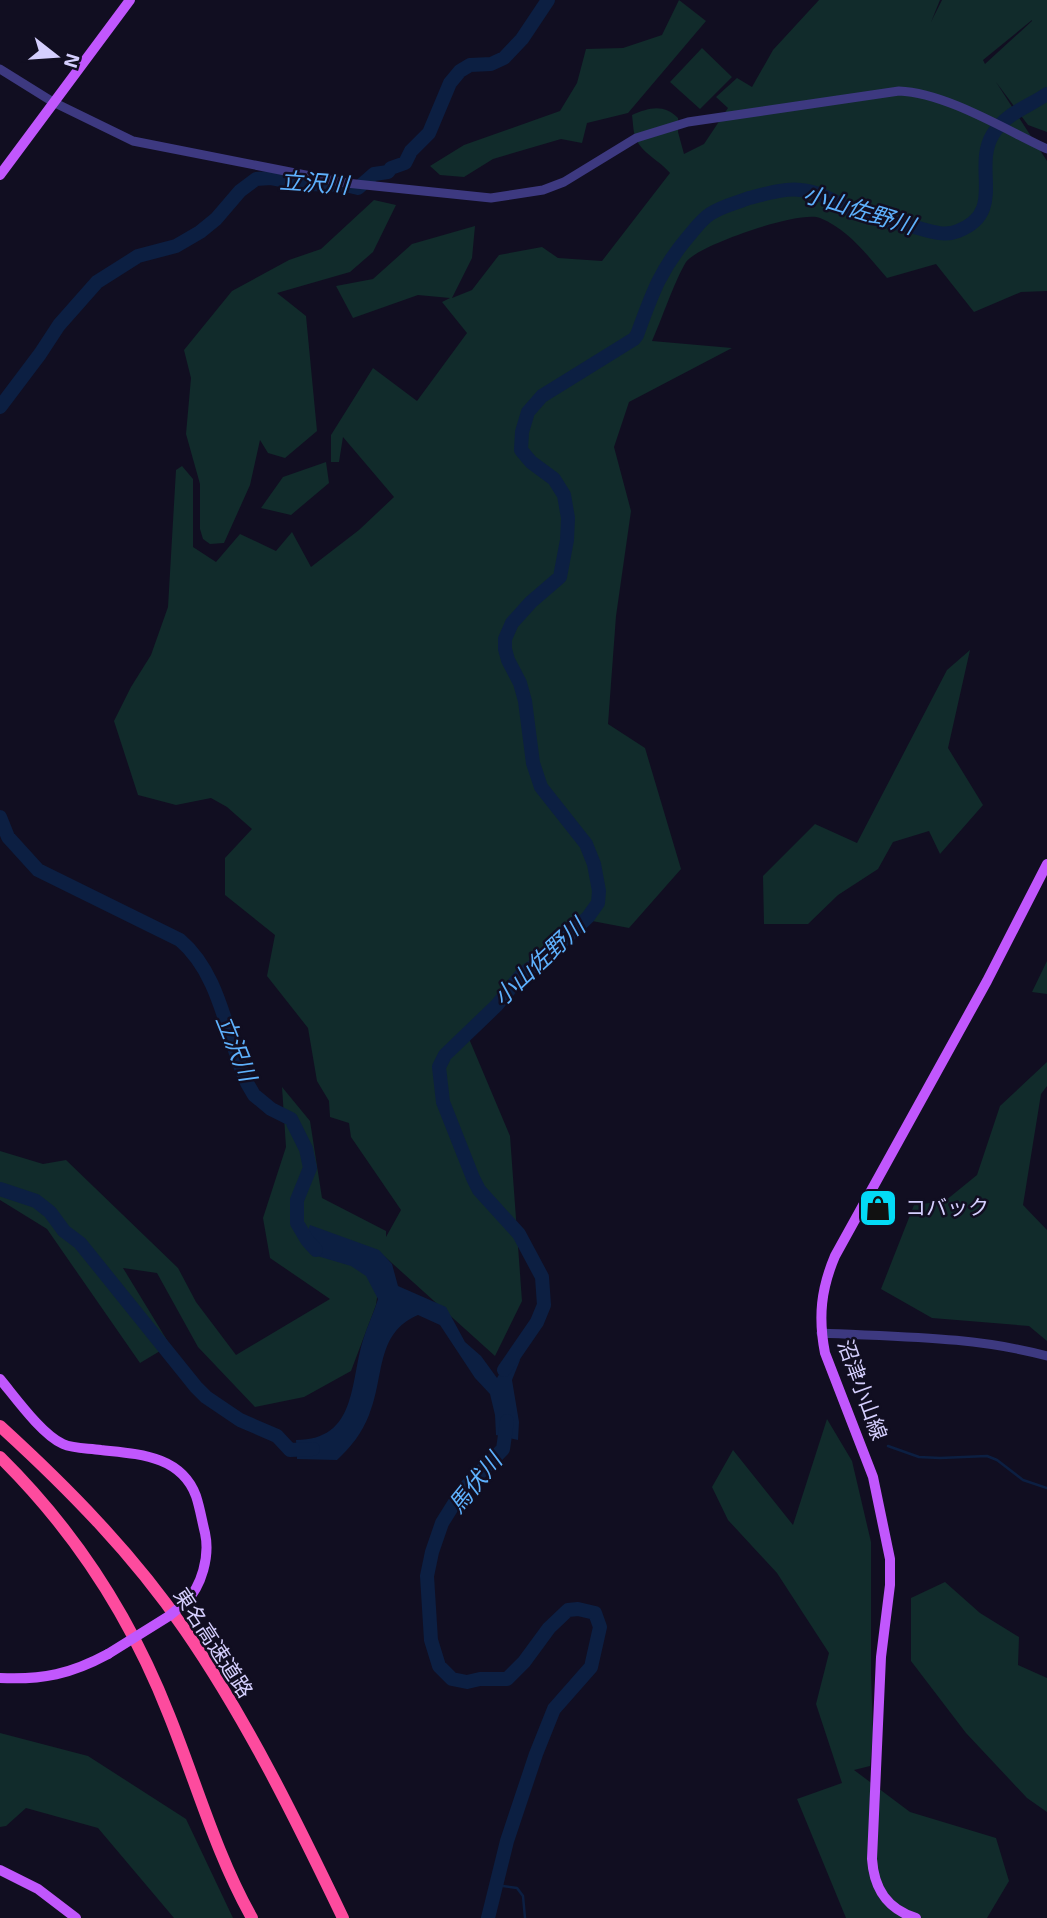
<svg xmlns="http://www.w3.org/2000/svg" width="1047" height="1918" viewBox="0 0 1047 1918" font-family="'Exo 2','Noto Sans JP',sans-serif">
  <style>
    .green { fill: #112b2b; fill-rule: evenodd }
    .water { fill: #0c1f42 }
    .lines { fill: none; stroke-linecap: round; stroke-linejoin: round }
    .stream { stroke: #0c1f42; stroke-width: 2.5 }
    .river { stroke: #0c1f42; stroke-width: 14 }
    .minor { stroke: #3d3980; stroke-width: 9 }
    .major { stroke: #c157fd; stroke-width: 10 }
    .highway { stroke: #fd4b9e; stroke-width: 12 }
    .major-bridge { stroke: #c157fd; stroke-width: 10 }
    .labels { text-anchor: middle; stroke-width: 5; stroke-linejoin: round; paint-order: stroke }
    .poi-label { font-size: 21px; fill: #d5cffe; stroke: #110e21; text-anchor: start }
    .street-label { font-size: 21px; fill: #d5cffe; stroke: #110e21 }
    .water-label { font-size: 23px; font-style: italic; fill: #5eb1fd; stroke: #110e21 }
  </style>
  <rect width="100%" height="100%" fill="#110e21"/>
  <path class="green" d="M679 0 706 21 628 113 587 123 582 143 561 139 493 159 464 177 440 175 430 166 464 145 560 111 577 83 586 49 623 48 662 35Z
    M819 0H940L931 22 942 0H1047V132L1028 125 996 82 1047 161V291L1021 292 974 312 936 264 887 278C867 255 849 230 820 218 800 210 698 245 686 262 674 282 662 319 652 341L732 348 629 402 614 447 631 511 616 616 608 724 645 748 681 869 629 928 571 917 530 969 467 1034 510 1136 522 1301 495 1356 383 1255 376 1305 351 1371 304 1397 255 1407 198 1347 157 1273 123 1268 170 1345 140 1363 47 1229 0 1200V1151L43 1164 66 1160 178 1268 196 1302 236 1355 330 1299 270 1258 263 1218 286 1147 282 1087 310 1121 322 1198 386 1231V1237L401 1210 351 1137 349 1123 330 1117 329 1101 317 1081 308 1028 267 976 275 935 225 895V858L252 829 227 807 211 798 176 805 138 795 114 721 131 687 151 655 168 607 176 470 182 466 193 479V547L216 562 240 534 276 551 292 532 311 567 359 530 394 497 343 437 339 462H331V435L373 368 417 401 467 333 442 302 450 298 418 295 353 318 336 286 373 279 412 244 475 226 472 258 452 298 472 290 499 255 542 247 558 258 602 261 670 173C660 161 642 153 636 139 633 132 633 122 632 115 650 107 664 104 678 118V132L684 154 704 144 728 108 716 97 737 78 752 87 773 50ZM1032 20V21L985 64 983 60Z
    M702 48 732 77 700 109 670 82Z
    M374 200 396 205 373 252 350 272 277 293 306 316 317 431 285 458 268 453 260 440 250 485 224 543 210 544 203 539 200 529V484L186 434 191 378 184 350 232 291 289 260 321 249Z
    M326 462 329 483 291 515 261 508 283 477Z
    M970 650 948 748 983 805 940 854 929 831 893 842 878 869 838 895 808 924H764L763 876 815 824 857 843 947 670Z
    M1047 961V994L1032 992Z
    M1047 1062V1086L1041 1094 1023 1205 1047 1230V1341L1029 1326 932 1318 881 1289 914 1205 945 1201 977 1175 1000 1106Z
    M827 1419 852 1461 871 1542V1673L873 1734 870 1766 854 1770 910 1812 996 1838 1009 1881 987 1918H846L797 1799 842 1783 816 1704 829 1653 777 1573 728 1520 712 1487 733 1450 793 1525Z
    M945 1582 980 1613 1019 1637 1018 1665 1047 1678V1812L1027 1798 966 1733 911 1661V1598Z
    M0 1733 88 1756 186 1819 233 1918H174L98 1828 26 1808 6 1826 0 1827Z"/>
  <path class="water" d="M310 1225 379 1250 392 1264 398 1286 446 1307 465 1342 481 1356 497 1378 512 1352 520 1360 512 1380 519 1422 518 1440 496 1435 495 1415 490 1394 475 1378 440 1325 418 1315C375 1333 385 1377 369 1415 362 1433 351 1447 337 1460L297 1459 296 1440C357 1440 350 1382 363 1340 367 1326 374 1313 378 1299L366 1276 351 1266 314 1255 303 1244Z"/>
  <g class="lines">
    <path class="stream" d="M888 1446 919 1457 940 1458 987 1456 997 1460 1023 1480 1047 1488
      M496 1885 517 1888 523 1896 525 1918"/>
    <path class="river" d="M0 407 40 354 59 325 97 282 138 256 176 246 200 232 216 219 240 191 256 179 271 178 303 184 345 185 358 188 374 174 388 172 391 168 405 163 411 151 429 133 450 83 460 71 470 65 491 64 504 58 522 39 548 0
      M0 817 8 837 38 870 180 940C221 975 226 1036 247 1083L254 1095 271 1109 291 1119 306 1149 310 1168 297 1200V1223L307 1240 316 1250
      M0 1189 36 1201 50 1212 64 1231 80 1243 196 1387 206 1397 240 1420 277 1436 290 1450 313 1449
      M504 1370 537 1322 544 1305 542 1277 519 1234 479 1190 473 1178 443 1102 439 1067 445 1055 497 1005 521 975 547 956 588 917 598 903 599 891 594 864 586 844 541 787 533 763 525 701 520 683 508 660 505 649V639L512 623 531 602 560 577 567 540 568 518 564 495 554 479 531 462 521 450 522 432 528 412 542 396 634 339 637 335C652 294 660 270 688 237 695 229 701 220 710 214 722 206 736 203 749 198 765 194 785 188 801 190 823 192 841 206 860 214 875 220 891 222 906 225 923 228 941 238 958 231 1007 212 972 168 993 134 1006 113 1028 107 1047 94
      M488 1918 507 1841 536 1754 554 1709 591 1667 600 1627 595 1613 578 1609 568 1610 549 1628 524 1662 507 1679H480L467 1682 452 1679 439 1666 431 1640 427 1576 432 1552 442 1523 462 1491 503 1449 507 1421"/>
    <path class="minor" d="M0 69 53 102 133 141 346 183 491 198 543 190 564 182 636 138 688 122 899 91C946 93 1004 129 1047 149
      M821 1333C897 1337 973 1336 1047 1356"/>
    <path class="major" d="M0 175 130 0
      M0 1379C15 1397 42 1435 63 1444 74 1449 89 1448 101 1450 137 1454 181 1455 196 1496 200 1508 202 1521 205 1533 210 1556 202 1586 185 1603
      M0 1678C43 1680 71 1674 108 1654
      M0 1870 38 1889 76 1918
      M916 1918C887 1909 874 1889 872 1859L881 1657 890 1585V1559L873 1477 825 1353C818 1317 821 1289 835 1256L987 981 1047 864"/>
    <path class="highway" d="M0 1426C68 1488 133 1554 185 1630 247 1720 296 1820 343 1918
      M0 1457C74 1530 131 1618 169 1715 196 1782 216 1854 252 1918"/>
    <path class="major-bridge" d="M108 1654 169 1616 185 1603"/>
  </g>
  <defs>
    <symbol id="shop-square" viewBox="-11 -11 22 22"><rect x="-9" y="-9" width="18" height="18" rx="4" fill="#03daf6" stroke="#110e21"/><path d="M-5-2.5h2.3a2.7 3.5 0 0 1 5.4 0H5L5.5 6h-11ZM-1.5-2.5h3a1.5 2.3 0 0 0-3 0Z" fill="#111"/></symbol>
  </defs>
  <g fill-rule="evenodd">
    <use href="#shop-square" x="856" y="1186" width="44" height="44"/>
  </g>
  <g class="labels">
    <g class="poi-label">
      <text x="905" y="1215">コバック</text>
    </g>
    <g class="street-label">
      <text transform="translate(862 1390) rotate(70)" y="7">沼津小山線</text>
      <text transform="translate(213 1643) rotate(57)" y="7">東名高速道路</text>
    </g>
    <g class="water-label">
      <text transform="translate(314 183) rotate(4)" y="8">立沢川</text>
      <text transform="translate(859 210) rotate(17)" y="8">小山佐野川</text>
      <text transform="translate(539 962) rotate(-43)" y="8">小山佐野川</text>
      <text transform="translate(236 1048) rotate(68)" y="8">立沢川</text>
      <text transform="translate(475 1483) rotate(-51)" y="8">馬伏川</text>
    </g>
  </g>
  <g transform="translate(56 56) rotate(107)" stroke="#110e21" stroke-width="5" paint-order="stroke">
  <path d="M0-5L12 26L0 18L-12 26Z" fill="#d5cffe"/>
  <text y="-10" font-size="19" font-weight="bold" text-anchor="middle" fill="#d5cffe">N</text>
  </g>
</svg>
